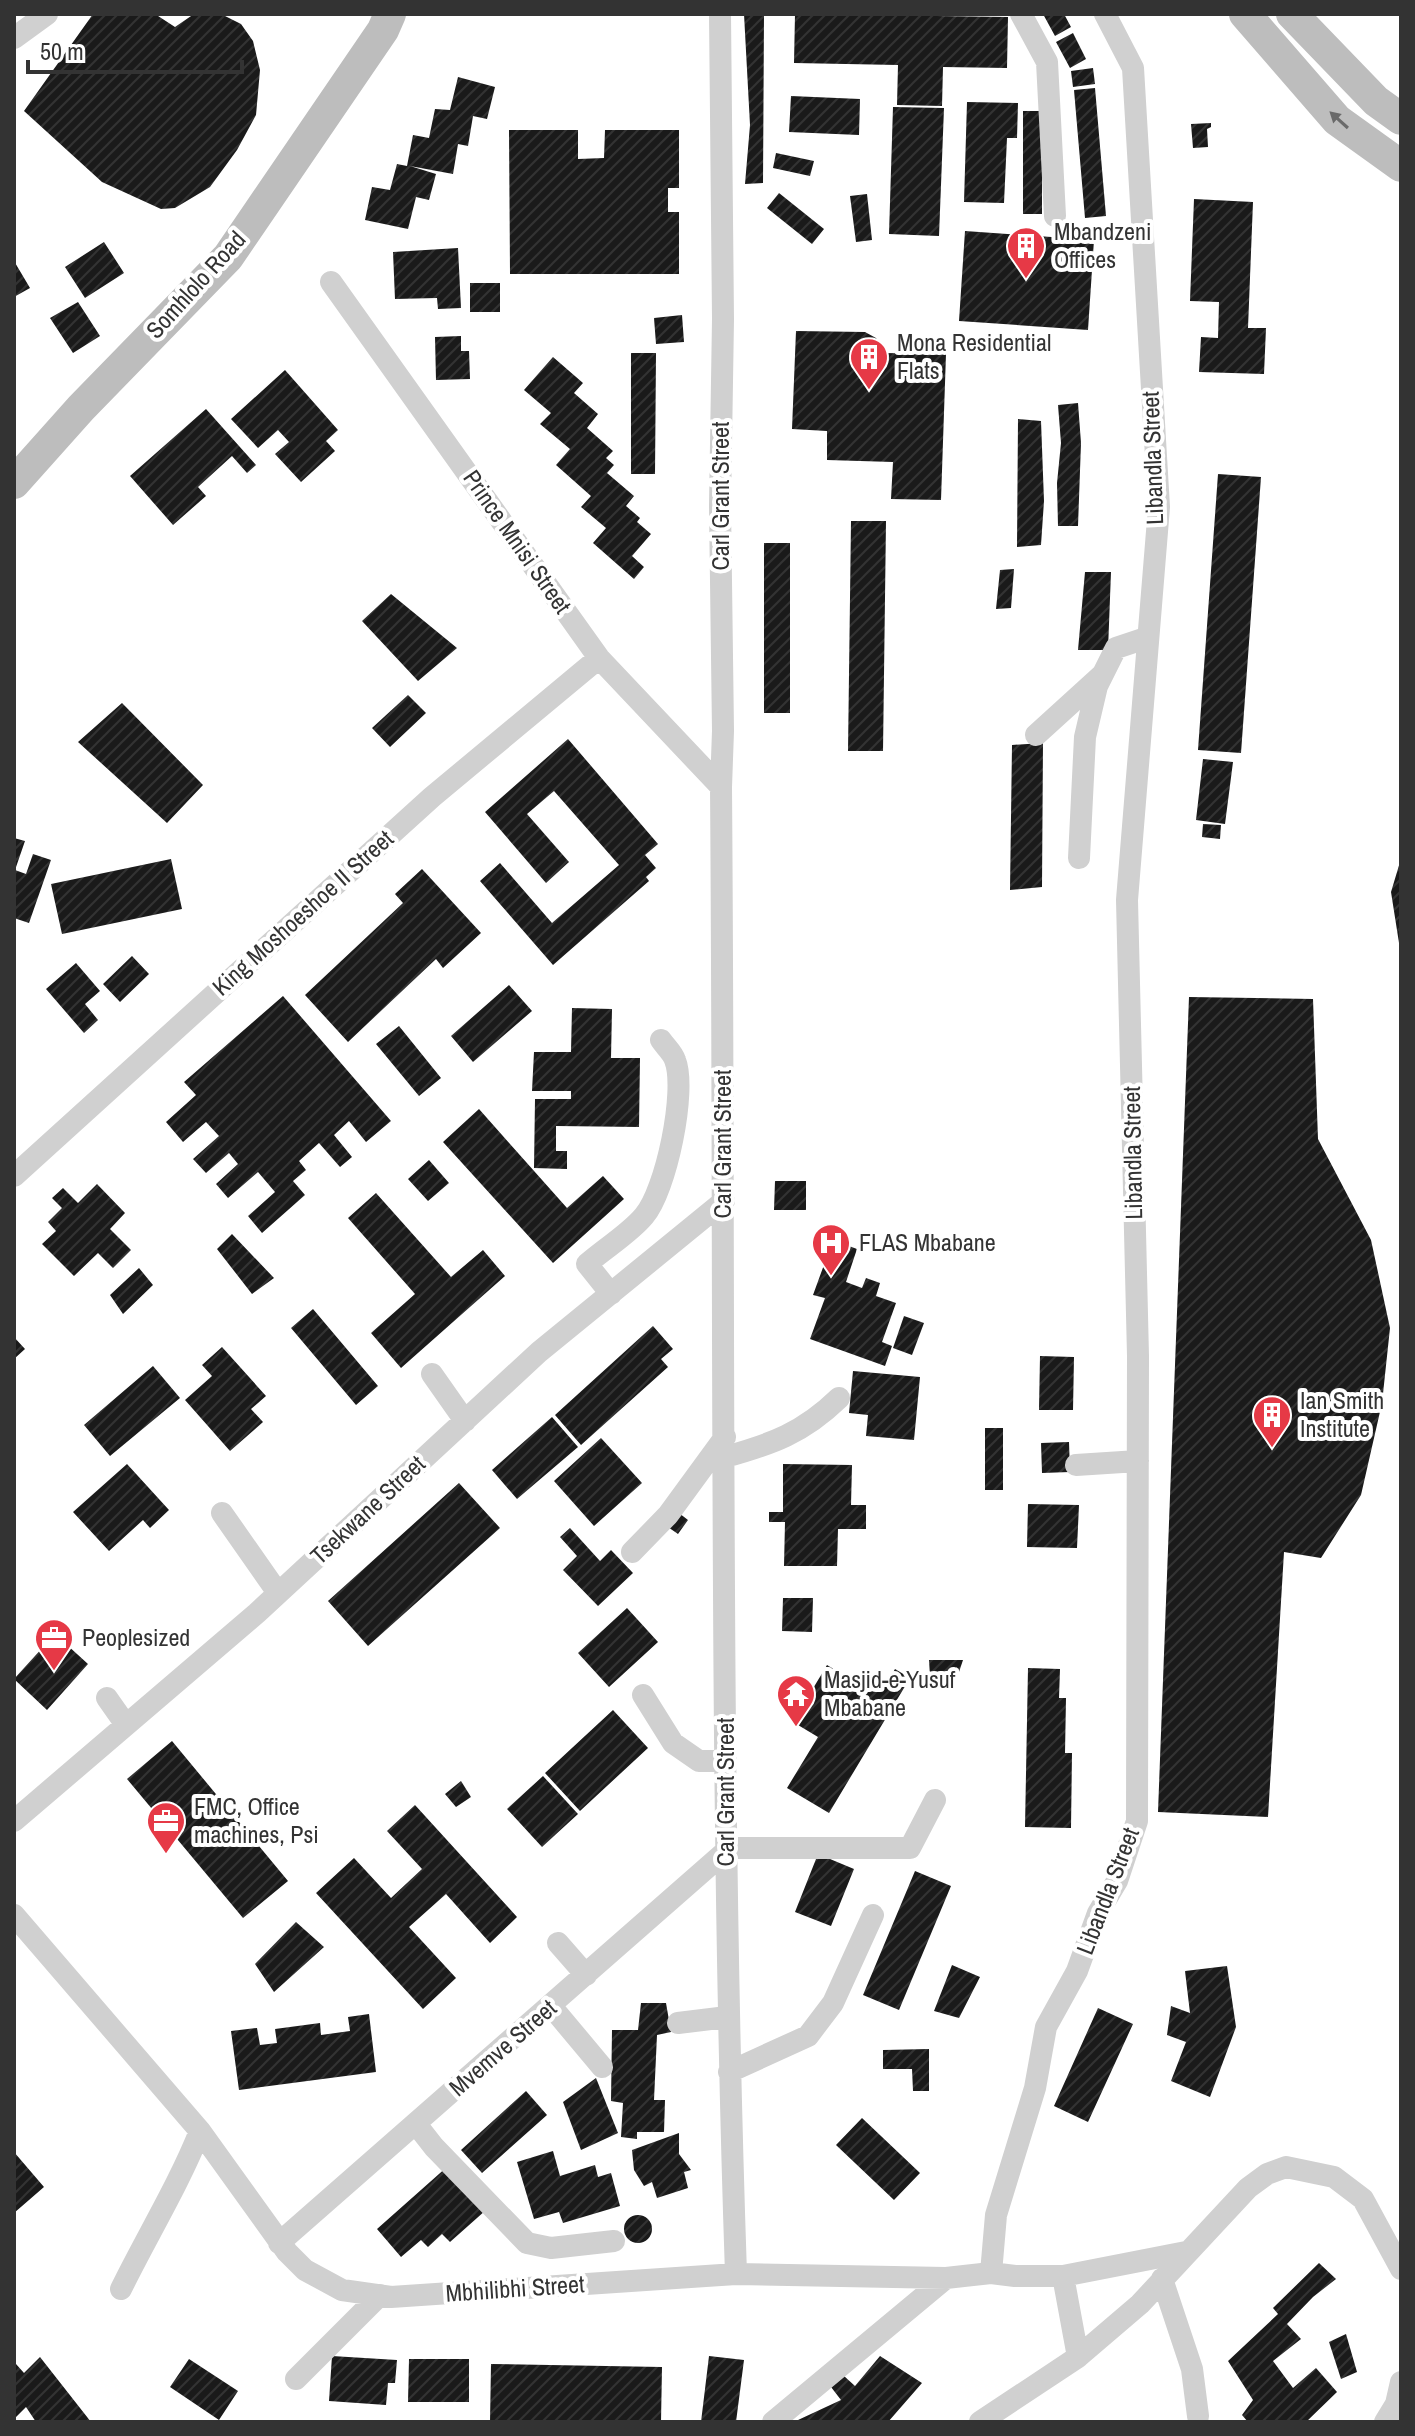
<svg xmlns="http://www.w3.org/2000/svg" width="1415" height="2436" viewBox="0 0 1415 2436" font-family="'Archivo Narrow',sans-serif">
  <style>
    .building { fill: url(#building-hatch) }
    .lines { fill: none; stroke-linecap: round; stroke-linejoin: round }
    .minor { stroke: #d0d0d0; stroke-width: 22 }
    .secondary { stroke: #bdbdbd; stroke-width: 32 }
    .oneway { fill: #6a6a6a }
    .labels { text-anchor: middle; stroke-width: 8; stroke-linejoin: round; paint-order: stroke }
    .poi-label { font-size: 24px; fill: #333; stroke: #fff; text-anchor: start }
    .street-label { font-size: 24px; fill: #333; stroke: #fff }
  </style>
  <defs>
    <pattern id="building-hatch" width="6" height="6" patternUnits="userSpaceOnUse" patternTransform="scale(2)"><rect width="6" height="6" fill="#1a1a1a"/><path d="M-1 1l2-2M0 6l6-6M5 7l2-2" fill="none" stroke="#333"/></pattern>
  </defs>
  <rect width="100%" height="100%" fill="#fff"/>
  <path class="building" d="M93 14H155L175 27 194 14H221L241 24 253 41 260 70 256 115 237 150 210 187 175 208 161 209 102 182 24 111Z
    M744 14H764L763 183 745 184 750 125Z
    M795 14 1008 17 1007 68 943 67 942 106 897 105 898 65 794 63Z
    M1043 14H1064L1071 27 1055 36Z
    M1073 33 1086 59 1070 68 1056 42Z
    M1093 68 1095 84 1073 87 1071 71Z
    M458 77 495 87 487 119 473 116 468 146 458 144 453 174 410 166 436 174 429 200 416 197 408 229 365 220 372 187 390 190 397 164 407 166 413 135 429 138 435 109 450 110Z
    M1095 88 1106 216 1085 218 1074 90Z
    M791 96 860 99 859 135 789 132Z
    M967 102 1018 103 1017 138H1007L1004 203 964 202Z
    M893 107 944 108 939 236 889 234Z
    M1023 111H1042V214H1023Z
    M1211 123V127L1207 129 1208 147 1193 148 1191 124Z
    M509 130H578V159L604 158 605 130H679V188H668V212H679V274H510Z
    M776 153 814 161 810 176 773 168Z
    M779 193 824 229 812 244 767 208Z
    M867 194 872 240 856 242 850 196Z
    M1194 199 1253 202 1248 328H1266L1264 374 1199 372 1201 337 1218 338 1219 302 1190 301Z
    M965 231 1094 240 1088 330 959 321Z
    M104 242 124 273 85 298 65 267Z
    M458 248 461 308 438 309 437 298 395 299 393 252Z
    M14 261 30 288 14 297Z
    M470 283H500V312H470Z
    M78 302 100 336 73 353 50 318Z
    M682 315 684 342 656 344 654 318Z
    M796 331 865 332 876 338 884 353 946 354 941 500 891 499 893 462 827 460V431L792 429Z
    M461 336V351H469L470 379 436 380 435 337Z
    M631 353H656L655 474H631Z
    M553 357 583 383 574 393 598 414 587 428 613 451 606 458 614 465 607 473 634 496 626 506 640 518 637 522 651 534 632 556 644 567 634 579 593 543 606 528 581 507 591 496 556 465 570 449 540 424 551 413 524 390Z
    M285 370 338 430 326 441 335 451 301 482 275 454 289 442 278 430 258 448 231 419Z
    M1078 403 1081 443 1078 526H1058L1057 483 1061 443 1058 405Z
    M206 409 256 465 247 473 232 456 198 487 206 496 173 525 130 476Z
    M1018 419 1041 421 1044 501 1041 545 1017 547Z
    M1218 474 1261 477 1241 753 1198 750Z
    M851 521H886L883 751H848Z
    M764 543H790V713H764Z
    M1014 569 1011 608 996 609 1000 570Z
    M1085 572H1111L1108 650H1078Z
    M391 594 457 648 418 681 362 621Z
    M408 695 426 713 390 747 372 728Z
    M122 703 203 785 167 823 78 742Z
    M568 739 658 844 645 855 656 868 646 877 649 881 553 965 480 881 500 863 552 923 619 865 554 791 527 814 569 862 546 883 485 812Z
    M1043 743 1042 887 1010 890 1012 745Z
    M1203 759 1233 762 1225 824 1196 820Z
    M1203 824 1221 825 1220 839 1202 837Z
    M14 838 25 841 15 870 26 874 33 854 51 860 29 923 14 918Z
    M171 859 182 909 62 934 51 884Z
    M1400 862 1401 943H1399L1391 892Z
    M422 869 481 933 443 968 436 959 348 1042 305 995 403 903 395 894Z
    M132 956 149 974 120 1002 103 984Z
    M76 963 100 991 85 1004 98 1020 84 1033 46 989Z
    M509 985 532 1011 473 1062 451 1036Z
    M283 996 391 1121 366 1142 349 1121 334 1135 352 1157 340 1167 319 1143 299 1161 306 1170 293 1181 305 1195 262 1233 248 1216 275 1192 258 1172 228 1198 216 1184 238 1164 229 1153 206 1173 193 1159 219 1136 206 1122 183 1142 166 1122 196 1095 184 1082Z
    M1189 997 1313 999 1318 1139 1371 1240 1390 1328 1382 1403 1361 1495 1321 1558 1284 1552 1268 1817 1158 1812Z
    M572 1008 612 1009 611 1058H640L639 1127 556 1126V1151H567V1169L534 1168 535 1099H571V1091H532L534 1052H571Z
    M399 1026 441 1078 419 1096 376 1044Z
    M479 1109 567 1208 603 1176 624 1199 553 1263 443 1142Z
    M429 1160 449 1183 428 1201 408 1179Z
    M775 1181H806V1210H774Z
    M97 1184 125 1213 110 1229 131 1250 113 1268 98 1253 74 1276 42 1244 56 1231 48 1222 62 1208 52 1198 63 1188 78 1203Z
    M376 1193 451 1277 483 1250 505 1276 401 1368 371 1333 415 1294 348 1218Z
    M232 1234 274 1278 252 1294 217 1249Z
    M833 1240 857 1249 846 1282 862 1288 866 1278 880 1283 876 1296 896 1303 882 1342 892 1346 885 1366 810 1339 825 1298 813 1295Z
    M139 1268 153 1285 123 1314 110 1295Z
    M313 1309 378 1386 356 1405 291 1328Z
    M904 1316 924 1323 912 1355 893 1348Z
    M653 1326 673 1349 661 1359 668 1367 581 1445 555 1415Z
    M14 1337 25 1349 14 1359Z
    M222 1347 266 1396 251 1409 263 1422 230 1451 185 1400 212 1376 202 1365Z
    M1040 1356 1074 1357 1073 1410H1039Z
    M153 1366 180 1398 110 1456 84 1425Z
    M853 1371 920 1377 914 1440 866 1436 868 1415 849 1413Z
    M552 1417 578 1447 517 1499 492 1470Z
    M985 1428H1003V1490H985Z
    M601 1438 642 1483 594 1526 554 1481Z
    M1069 1442 1070 1472 1042 1473 1041 1443Z
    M127 1464 169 1510 150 1528 143 1520 109 1551 73 1512Z
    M783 1464 852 1465 851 1505H866V1529H838L837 1566H784L785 1522H769V1512H783Z
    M459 1483 500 1528 368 1646 328 1601Z
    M1028 1504 1079 1505 1077 1548 1027 1547Z
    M675 1510 688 1520 678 1534 665 1525Z
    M570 1528 600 1561 611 1550 633 1573 598 1606 563 1570 577 1556 560 1537Z
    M783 1598H813L812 1632 782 1631Z
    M627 1608 658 1642 609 1687 578 1653Z
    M55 1634 88 1664 47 1710 14 1679Z
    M929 1660H963L956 1681 930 1676Z
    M827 1665 862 1686 870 1673 887 1683 895 1669 910 1678 829 1813 787 1788 818 1737 793 1722Z
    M1028 1668 1060 1669 1059 1698H1066L1065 1753H1072L1071 1828 1025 1827Z
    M613 1710 648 1748 580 1811 545 1773Z
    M172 1741 288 1881 243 1918 127 1779Z
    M543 1776 578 1814 542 1847 507 1809Z
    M461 1781 471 1797 456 1807 445 1794Z
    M415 1805 517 1917 490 1943 446 1894 409 1927 456 1978 423 2009 316 1893 354 1858 391 1898 422 1869 387 1831Z
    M818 1854 854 1869 831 1926 795 1912Z
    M915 1871 951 1886 899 2010 863 1995Z
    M296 1922 324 1947 274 1992 255 1964Z
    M952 1965 980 1977 959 2018 934 2011Z
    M1227 1966 1236 2027 1210 2097 1171 2081 1186 2042 1167 2035 1171 2006 1190 2013 1185 1971Z
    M641 2003H666L671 2032 657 2035 654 2100H665L664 2132H637V2139L621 2137 623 2103 611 2101 612 2030H638Z
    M1098 2008 1133 2024 1088 2122 1054 2106Z
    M369 2014 376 2072 239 2090 231 2031 257 2028 260 2045 277 2043 275 2029 320 2023 321 2035 350 2031 348 2017Z
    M929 2049V2091H913L912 2069H883V2050Z
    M596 2078 618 2133 581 2150 563 2102Z
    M526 2091 547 2115 482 2173 461 2150Z
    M862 2118 920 2173 894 2200 836 2145Z
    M679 2133V2154L691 2170 684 2172 688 2188 657 2198 652 2182 644 2186 634 2170 632 2150Z
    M553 2151 560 2176 595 2165 598 2177 611 2173 620 2206 563 2223 559 2212 534 2219 517 2162Z
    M14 2152 44 2187 14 2213Z
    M448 2166 486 2210 450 2242 442 2234 428 2247 421 2240 401 2257 377 2229Z
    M624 2229a14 14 0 1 1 28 0a14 14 0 1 1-28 0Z
    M1319 2263 1336 2279 1313 2297 1287 2324 1301 2339 1273 2361 1293 2388 1316 2368 1337 2392 1306 2422H1248L1242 2415 1253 2400 1228 2361 1278 2314 1273 2308Z
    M1346 2334 1357 2372 1341 2379 1329 2342Z
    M332 2356 397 2360 395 2383H388L386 2405 329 2401Z
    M709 2356 744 2360 736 2422H701Z
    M880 2356 922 2383 888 2422H799L798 2420 841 2400 831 2387 844 2376 855 2386Z
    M40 2357 91 2422H36L26 2407 14 2419V2365L16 2364 24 2373Z
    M189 2359 238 2391 219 2420 170 2387Z
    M409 2359H469V2402H408Z
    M491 2364 662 2367 661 2422H490Z"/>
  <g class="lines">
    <path class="minor" d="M720 14 723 319 720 506 723 731 721 787C725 1283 719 1779 736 2274
      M1021 14 1047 62 1055 216
      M14 38 47 14
      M331 282 599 658 721 787
      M1036 735 1102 675
      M1079 858 1085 737 1097 686 1116 648 1146 638
      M14 1176 432 797 599 658
      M611 1294 587 1264C605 1248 629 1234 644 1216 666 1191 687 1090 675 1060 673 1053 665 1046 661 1040
      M432 1374 465 1421
      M725 1457C772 1444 803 1433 839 1398
      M1076 1465 1138 1461
      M222 1513 278 1593
      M632 1552 668 1515 725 1437
      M643 1695 673 1743 699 1761H726
      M107 1698 126 1725
      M14 1821 257 1613 539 1352 724 1201
      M726 1848H910L935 1800
      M14 1915 200 2131 287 2252 305 2270 342 2290 391 2297 736 2274 946 2278 991 2273 1015 2276H1063L1186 2252
      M558 1943 586 1975
      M551 2006 602 2067
      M678 2023 727 2017
      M729 2072 808 2036 833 2003 873 1915
      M416 2124 434 2147 527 2243 551 2248 614 2241
      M279 2243 726 1851
      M991 2273 996 2215 1035 2088 1046 2027 1077 1971 1098 1913 1117 1881 1137 1821 1138 1356 1127 900 1159 507 1133 68 1105 14
      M1063 2276 1078 2357
      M1162 2279 1192 2369 1198 2416
      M121 2289C147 2236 178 2186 200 2131
      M296 2379 380 2295
      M773 2422 946 2278
      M980 2422 1078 2357 1140 2304 1248 2188 1267 2174 1286 2167 1334 2177 1363 2199 1401 2269
      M1385 2422 1396 2404 1401 2382"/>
    <path class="secondary" d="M1245 14 1337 120 1401 166
      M1292 14 1376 101 1401 119
      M14 483 81 408 228 257 383 30 390 14"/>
  </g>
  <defs><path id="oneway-solid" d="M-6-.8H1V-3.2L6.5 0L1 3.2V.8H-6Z" transform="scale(2)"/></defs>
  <use class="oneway" href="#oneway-solid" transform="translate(1339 120) rotate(-138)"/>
  <defs>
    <symbol id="building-pin" viewBox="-11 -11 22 30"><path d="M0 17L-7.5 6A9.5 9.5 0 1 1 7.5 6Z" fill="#e63946" stroke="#fff"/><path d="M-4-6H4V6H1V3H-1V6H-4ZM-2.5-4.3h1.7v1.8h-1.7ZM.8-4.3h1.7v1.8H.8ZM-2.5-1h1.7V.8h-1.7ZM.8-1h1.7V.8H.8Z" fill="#fff"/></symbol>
    <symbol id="hospital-pin" viewBox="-11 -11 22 30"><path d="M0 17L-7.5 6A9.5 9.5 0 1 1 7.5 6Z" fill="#e63946" stroke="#fff"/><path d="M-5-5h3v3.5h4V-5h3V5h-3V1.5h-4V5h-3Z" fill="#fff"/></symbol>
    <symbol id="office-pin" viewBox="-11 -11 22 30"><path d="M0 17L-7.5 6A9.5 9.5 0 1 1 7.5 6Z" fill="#e63946" stroke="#fff"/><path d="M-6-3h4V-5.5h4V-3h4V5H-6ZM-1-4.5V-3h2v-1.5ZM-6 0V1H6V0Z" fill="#fff"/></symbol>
    <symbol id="temple-pin" viewBox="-11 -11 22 30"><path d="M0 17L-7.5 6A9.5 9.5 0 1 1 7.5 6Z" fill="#e63946" stroke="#fff"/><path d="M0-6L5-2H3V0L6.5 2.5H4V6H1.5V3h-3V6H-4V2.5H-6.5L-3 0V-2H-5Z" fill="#fff"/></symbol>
  </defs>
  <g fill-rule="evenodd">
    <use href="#building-pin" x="1004" y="224" width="44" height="60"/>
    <use href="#building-pin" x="847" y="335" width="44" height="60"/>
    <use href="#hospital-pin" x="809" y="1221" width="44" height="60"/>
    <use href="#building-pin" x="1250" y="1393" width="44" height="60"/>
    <use href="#office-pin" x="32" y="1616" width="44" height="60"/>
    <use href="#temple-pin" x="774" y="1672" width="44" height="60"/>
    <use href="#office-pin" x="144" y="1799" width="44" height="60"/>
  </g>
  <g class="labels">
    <g class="poi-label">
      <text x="1054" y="240">Mbandzeni<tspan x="1054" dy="28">Offices</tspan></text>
      <text x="897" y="351">Mona Residential<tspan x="897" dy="28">Flats</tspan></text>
      <text x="859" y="1251">FLAS Mbabane</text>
      <text x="1300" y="1409">Ian Smith<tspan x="1300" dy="28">Institute</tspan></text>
      <text x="82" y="1646">Peoplesized</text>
      <text x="824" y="1688">Masjid-e-Yusuf<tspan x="824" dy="28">Mbabane</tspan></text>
      <text x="194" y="1815">FMC, Office<tspan x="194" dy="28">machines, Psi</tspan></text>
    </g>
    <g class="street-label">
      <text transform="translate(196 285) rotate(-48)" y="8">Somhlolo Road</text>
      <text transform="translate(1153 458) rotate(-92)" y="8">Libandla Street</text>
      <text transform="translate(721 496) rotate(-90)" y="8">Carl Grant Street</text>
      <text transform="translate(517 542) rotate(55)" y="8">Prince Mnisi Street</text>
      <text transform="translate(303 913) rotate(-42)" y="8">King Moshoeshoe II Street</text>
      <text transform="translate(723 1144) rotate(-90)" y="8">Carl Grant Street</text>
      <text transform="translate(1133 1153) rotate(-91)" y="8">Libandla Street</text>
      <text transform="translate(368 1510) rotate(-43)" y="8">Tsekwane Street</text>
      <text transform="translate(726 1792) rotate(-90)" y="8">Carl Grant Street</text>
      <text transform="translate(1108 1891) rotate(-69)" y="8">Libandla Street</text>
      <text transform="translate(503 2048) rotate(-41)" y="8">Mvemve Street</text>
      <text transform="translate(515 2289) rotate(-4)" y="8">Mbhilibhi Street</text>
    </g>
  </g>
  <rect width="1415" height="2436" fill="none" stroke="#333333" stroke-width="32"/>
  <path d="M28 60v12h214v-12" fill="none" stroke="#333333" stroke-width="4"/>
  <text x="40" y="60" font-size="24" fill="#333333" stroke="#ffffff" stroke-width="6" paint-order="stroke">50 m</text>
</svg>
